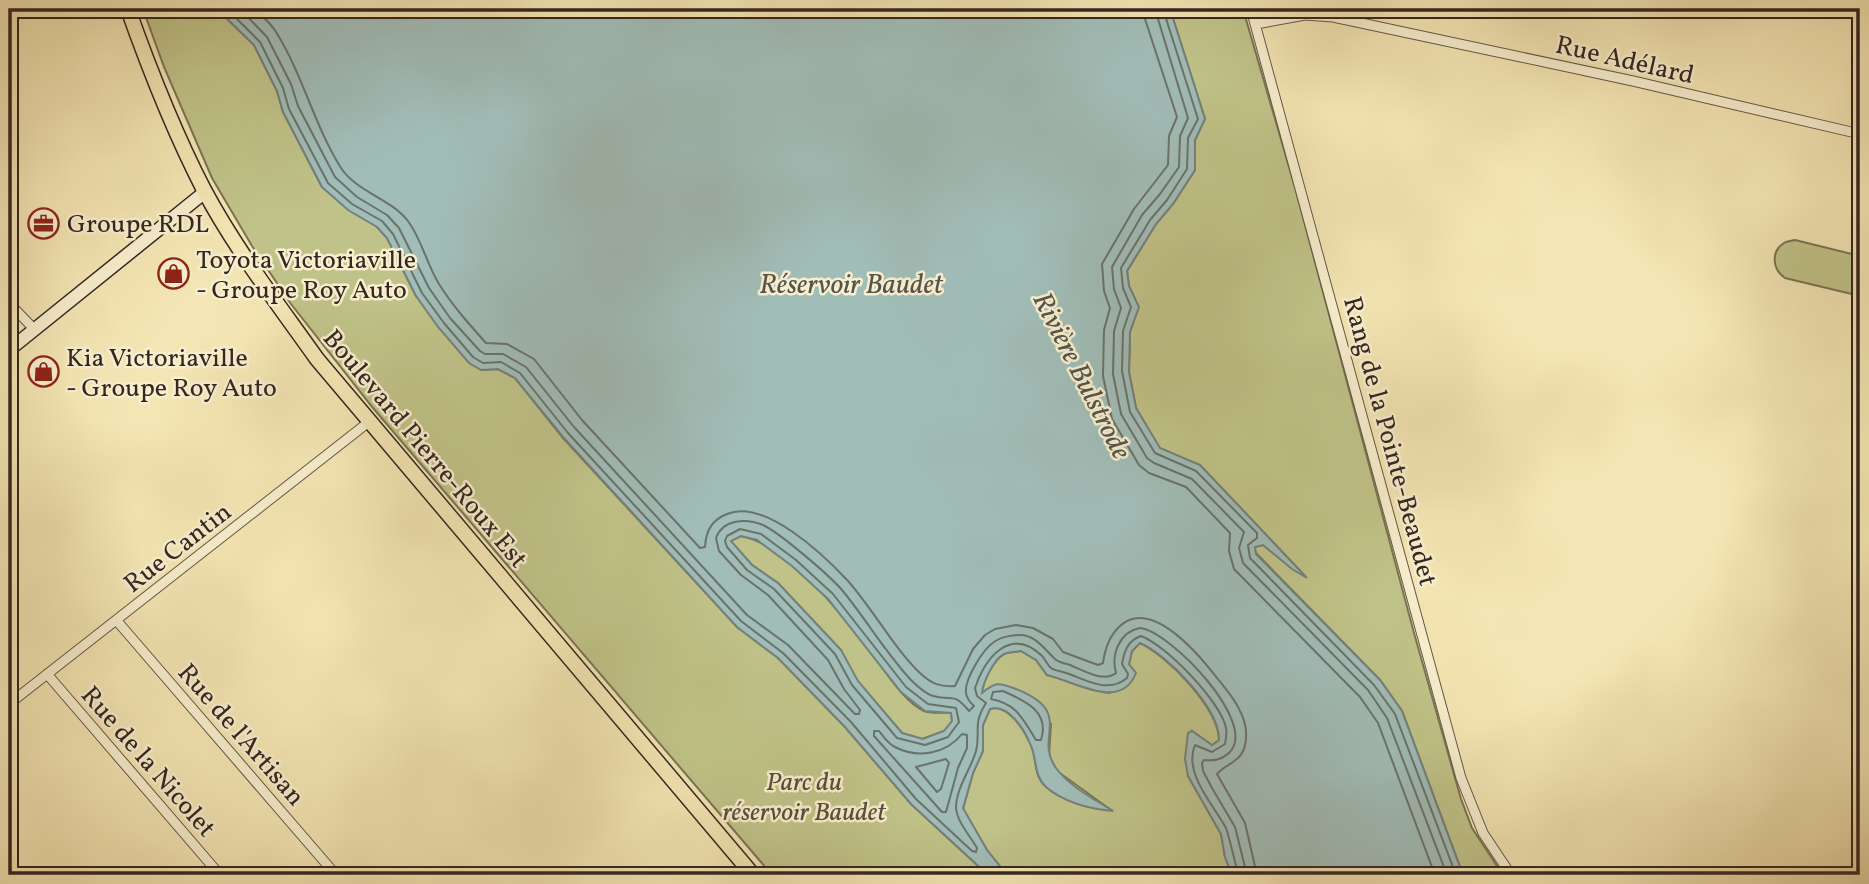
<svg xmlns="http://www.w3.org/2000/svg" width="1869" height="884" viewBox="0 0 1869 884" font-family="Vollkorn,serif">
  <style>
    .green { fill: #c0c389; stroke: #7a7455; stroke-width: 2 }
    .water { fill: #a1bdb8; stroke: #75817c; stroke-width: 2; fill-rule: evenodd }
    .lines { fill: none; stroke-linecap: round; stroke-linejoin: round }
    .shore { stroke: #6a726c; stroke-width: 2 }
    .street-casing { stroke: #645646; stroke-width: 11 }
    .secondary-casing { stroke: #342621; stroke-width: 15 }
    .primary-casing { stroke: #342621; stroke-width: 17 }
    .street { stroke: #f8efce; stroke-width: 9 }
    .secondary { stroke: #f8efce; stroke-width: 12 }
    .primary { stroke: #f4e6b4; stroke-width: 14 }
    .labels { text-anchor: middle; stroke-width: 5; stroke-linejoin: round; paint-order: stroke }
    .street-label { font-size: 26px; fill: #342621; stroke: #f8efce }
    .poi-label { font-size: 26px; fill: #342621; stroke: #f8efce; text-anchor: start }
    .park-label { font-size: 26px; font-style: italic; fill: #574d3b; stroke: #f8efce }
    .water-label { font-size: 28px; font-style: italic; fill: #55534e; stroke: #f8efce }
  </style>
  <rect width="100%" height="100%" fill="#f4e6b4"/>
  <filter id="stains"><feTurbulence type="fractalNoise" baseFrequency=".00286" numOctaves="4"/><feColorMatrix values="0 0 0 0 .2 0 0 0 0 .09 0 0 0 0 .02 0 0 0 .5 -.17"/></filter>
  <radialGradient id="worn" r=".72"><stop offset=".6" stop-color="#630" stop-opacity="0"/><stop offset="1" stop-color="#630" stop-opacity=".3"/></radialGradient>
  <path class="green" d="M143 9H217L254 45 277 91 283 112 322 187 377 227 387 238 416 296 481 370 498 369 515 378 563 438 737 627 778 658 845 727 911 804 988 875H772L373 408 291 304 252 246 212 178 164 67Z
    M1170 9H1243L1296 191 1414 633 1461 799 1472 828 1503 875H1463L1402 711 1380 680 1256 553 1254 547 1263 545 1305 576 1200 465 1160 449 1136 408 1129 372 1130 332 1138 307 1129 286 1127 271 1156 224 1173 204 1195 170V140L1205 119Z
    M1795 240 1860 256V296L1785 278C1773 270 1770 252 1784 243 1787 241 1792 241 1795 240Z
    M741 536C794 547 848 623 880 665 892 681 906 702 924 711 931 714 943 712 951 713L952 721 944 731 922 739 902 733 857 681 841 650 778 583 752 565 730 541Z
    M1140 643C1168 656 1219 709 1219 740L1212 746 1192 731 1188 776 1221 834 1225 857 1232 875H1007L987 850 963 809 973 773 983 751V725L990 709C1008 703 1024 730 1031 745 1037 758 1033 775 1045 786 1061 801 1091 809 1111 810L1057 771 1049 756 1051 724 982 694C982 683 993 660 1004 654 1008 652 1016 652 1021 651L1036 660 1047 675C1069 680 1087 691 1110 693L1129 664 1132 651Z"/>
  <path class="water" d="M217 9H1170L1205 119 1195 140V170L1173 204 1156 224 1127 271 1129 286 1139 307 1130 332 1129 372 1136 408 1160 448 1200 465 1307 578 1292 569 1263 545 1255 547 1256 554 1380 680 1402 711 1463 875H1232L1225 857 1221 834 1188 776 1185 759 1188 733 1192 731 1212 745 1219 740C1220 709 1168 655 1140 643L1132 651 1129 664 1136 673C1121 712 1074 681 1047 675L1036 660 1021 651C1016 652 1008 652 1004 654 993 660 983 683 982 693 995 682 999 682 1016 689 1076 713 1033 736 1056 768 1069 786 1094 799 1113 811 1090 809 1064 802 1046 787 1034 776 1037 759 1031 746 1025 730 1008 703 990 709L983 725V751L973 773 963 808 987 850 1007 875H988L911 804 845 727 778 658 737 627 563 437 515 378 498 369 481 370 469 363 438 327 416 296 387 238 377 227 348 210 322 187 283 112 277 91 254 45ZM741 536 757 540 792 566 828 599 901 692 925 711 951 713 952 721 944 731 923 739 902 733 858 681 841 650 778 583 752 565 731 541Z"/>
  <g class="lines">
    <path class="shore" d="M227 9 260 42 283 88 289 109 328 183 352 204 382 221 393 234 422 293 444 323 473 357 483 363 501 362 520 373 568 433 741 621 783 653 851 722 916 799 972 851 976 852 977 848C971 837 957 822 956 808 956 788 971 769 976 751 981 731 972 725 986 703L977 696 975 688C984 659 1010 626 1041 655 1045 658 1047 665 1051 668 1055 671 1062 671 1066 673 1087 680 1108 694 1127 678L1128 674 1122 664C1124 652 1128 640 1141 636 1166 645 1221 702 1226 728 1227 733 1226 739 1225 744L1212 752 1195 745C1183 773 1213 804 1226 828 1228 833 1237 869 1238 875
      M240 9 267 37 291 84 298 106 335 177 357 197 387 215 399 228 429 288 450 318 480 351 485 354H503L526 367 574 427 747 615 788 645 855 714H859L860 710 844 689 828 660 768 595 741 575 719 551 716 538C723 519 746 518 763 525 780 533 829 575 842 590 866 619 885 652 911 680 916 685 926 694 933 696 954 702 952 691 969 711L974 706C970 702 967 699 966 693 964 680 983 649 994 642 1000 637 1013 635 1020 635 1036 635 1045 650 1055 659 1059 663 1065 663 1070 665 1083 670 1103 683 1116 673 1111 655 1119 632 1140 628 1170 631 1260 724 1229 753 1221 760 1214 761 1204 760L1202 763 1203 771 1212 788 1235 827 1247 875
      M254 9C262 16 271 23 276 32 303 75 314 125 341 168 357 192 390 198 408 221 422 240 427 265 439 284 452 305 469 324 486 343L507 344 534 359 582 420 700 548 705 547C706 530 712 520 727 514 764 498 824 555 848 581 873 609 895 650 921 674 932 684 940 687 955 686L973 649 985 635 995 629 1016 625 1033 628 1053 639 1063 652 1098 665 1103 663C1105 648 1109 636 1120 626 1152 597 1200 656 1217 678 1225 688 1234 698 1239 709 1245 720 1248 732 1245 745 1242 762 1225 764 1217 774L1245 823 1257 875
      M1144 9 1145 19 1177 117 1169 136 1168 165 1134 209 1102 264 1104 291 1110 308 1104 330 1103 376 1112 419 1139 465 1149 473 1186 487 1230 533 1229 551 1234 569 1360 697 1378 723 1435 875
      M1155 9 1188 118 1180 136 1179 167 1160 194 1142 215 1112 267 1114 289 1121 308 1114 331 1113 374 1121 414 1147 458 1154 463 1192 479 1244 532 1239 548 1243 563 1368 690 1387 718 1447 875
      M1163 9 1198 119 1188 138 1187 169 1167 200 1150 220 1121 268 1123 288 1131 307 1123 331 1122 371 1130 412 1155 453 1196 471 1257 533V538L1248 545 1250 558 1374 685 1395 714 1456 875
      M740 529 761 534 796 560 833 594 906 687 928 704 956 708 959 722 948 737 925 745 897 738 852 685 835 654 774 589 747 570 727 547 725 541 727 536Z
      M1003 691C1026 701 1050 712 1041 740H1036C1022 718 1017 704 991 699L993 692Z
      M874 731H879C883 736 888 744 895 747 918 759 946 754 962 734L967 735V748L958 768 946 812H942L874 736Z
      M946 759 949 763 941 789 937 792 916 767Z"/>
    <defs>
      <path id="street" d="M1251 9 1461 778 1483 833 1511 875
        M1256 24 1305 15 1333 17 1633 81 1860 134
        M9 303 34 329
        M117 621 336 875
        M47 674 220 875
        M9 704 370 421
        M9 874 10 875"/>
      <path id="secondary" d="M9 350 205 192"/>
      <path id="primary" d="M128 9C150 71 174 132 204 190 236 250 278 304 317 359L753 875"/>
    </defs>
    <use href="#street" class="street-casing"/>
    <use href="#secondary" class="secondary-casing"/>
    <use href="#primary" class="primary-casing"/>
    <use href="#street" class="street"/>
    <use href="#secondary" class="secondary"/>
    <use href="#primary" class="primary"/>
  </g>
  <defs>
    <symbol id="office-ring" viewBox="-11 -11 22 22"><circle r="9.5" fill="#f8efce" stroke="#8f2418" stroke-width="1.5"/><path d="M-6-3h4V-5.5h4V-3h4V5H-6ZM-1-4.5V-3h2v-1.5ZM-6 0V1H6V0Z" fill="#8f2418"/></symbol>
    <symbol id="shop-ring" viewBox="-11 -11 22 22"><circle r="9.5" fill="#f8efce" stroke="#8f2418" stroke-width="1.5"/><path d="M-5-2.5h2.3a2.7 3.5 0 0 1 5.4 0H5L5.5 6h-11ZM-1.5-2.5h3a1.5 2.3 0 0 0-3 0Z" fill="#8f2418"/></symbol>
  </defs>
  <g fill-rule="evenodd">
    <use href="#office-ring" x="26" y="206" width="35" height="35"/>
    <use href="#shop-ring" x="156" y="256" width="35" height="35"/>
    <use href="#shop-ring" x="26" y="354" width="35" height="35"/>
  </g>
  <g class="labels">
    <g class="street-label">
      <text transform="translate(1625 59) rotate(13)" y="9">Rue Adélard</text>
      <text transform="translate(1391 441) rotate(75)" y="9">Rang de la Pointe-Beaudet</text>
      <text transform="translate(426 448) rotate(50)" y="9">Boulevard Pierre-Roux Est</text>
      <text transform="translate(177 547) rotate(-38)" y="9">Rue Cantin</text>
      <text transform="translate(242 734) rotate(49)" y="9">Rue de l'Artisan</text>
      <text transform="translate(149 761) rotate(49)" y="9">Rue de la Nicolet</text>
    </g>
    <g class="poi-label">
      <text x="67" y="232">Groupe RDL</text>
      <text x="196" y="268">Toyota Victoriaville<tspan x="196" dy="30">- Groupe Roy Auto</tspan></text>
      <text x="66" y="366">Kia Victoriaville<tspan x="66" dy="30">- Groupe Roy Auto</tspan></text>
    </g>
    <g class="park-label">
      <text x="804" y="790">Parc du<tspan x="804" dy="30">réservoir Baudet</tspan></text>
    </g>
    <g class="water-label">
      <text x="851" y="293">Réservoir Baudet</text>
      <text transform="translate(1083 375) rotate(63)" y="10">Rivière Bulstrode</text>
    </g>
  </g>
  <rect width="1869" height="884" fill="none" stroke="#f4e6b4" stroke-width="35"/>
  <rect x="10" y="10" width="1848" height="863" fill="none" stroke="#342621" stroke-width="3.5"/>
  <rect x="18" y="18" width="1834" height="849" fill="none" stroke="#342621" stroke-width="2"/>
  <rect width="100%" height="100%" filter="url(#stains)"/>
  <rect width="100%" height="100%" fill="url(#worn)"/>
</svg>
